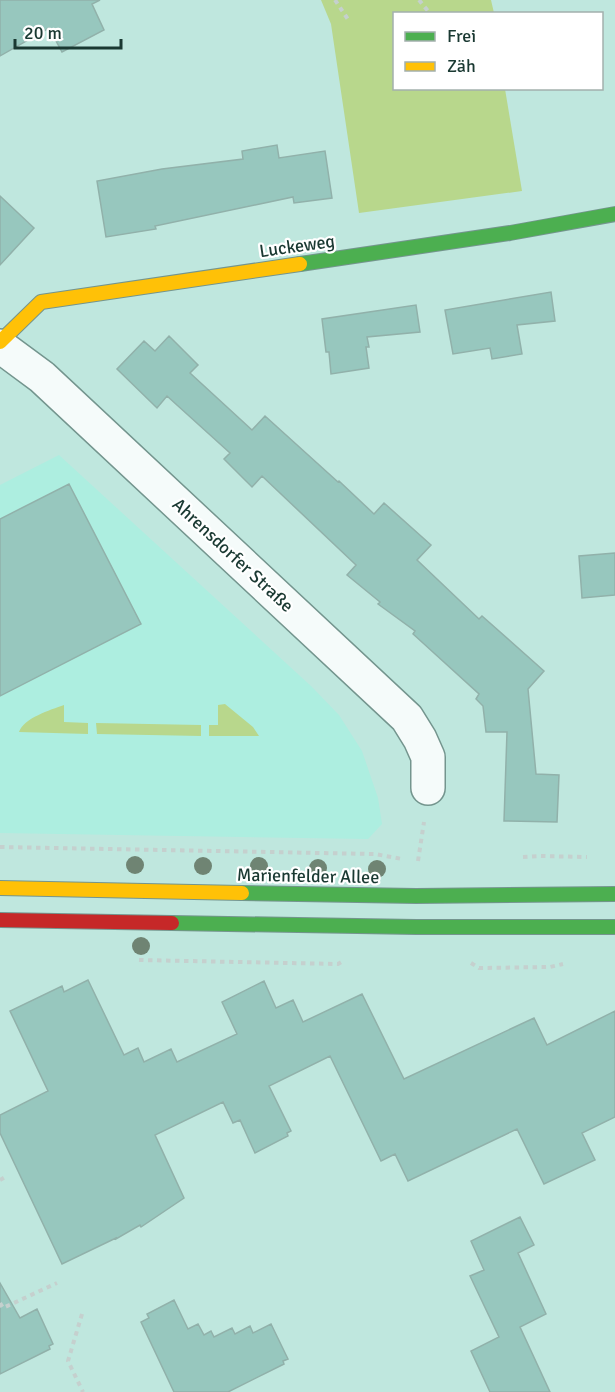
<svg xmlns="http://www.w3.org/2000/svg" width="615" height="1392" viewBox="0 0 615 1392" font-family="Signika,sans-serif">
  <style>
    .built { fill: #adeee0 }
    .green { fill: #b8d78c }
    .building { fill: #97c7be; stroke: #91b1aa; stroke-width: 1.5 }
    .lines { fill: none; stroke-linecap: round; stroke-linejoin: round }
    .street-casing { stroke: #74958e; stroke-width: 36 }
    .fast-casing { stroke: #74958e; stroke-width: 16 }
    .slow-casing { stroke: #74958e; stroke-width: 16 }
    .jam-casing { stroke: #74958e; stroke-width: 16 }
    .path { stroke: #c5d0ce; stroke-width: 4; stroke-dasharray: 4.5 4.5; stroke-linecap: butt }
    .street { stroke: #f5fbfa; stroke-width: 33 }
    .fast { stroke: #4caf50; stroke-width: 14 }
    .slow { stroke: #ffc107; stroke-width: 14 }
    .jam { stroke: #c62828; stroke-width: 14 }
    .tree { fill: #6f8473 }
    .labels { text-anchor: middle; stroke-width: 4.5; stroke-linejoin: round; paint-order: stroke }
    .street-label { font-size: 18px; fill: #1a3932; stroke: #fff }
  </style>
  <rect width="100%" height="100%" fill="#bfe7de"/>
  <path class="built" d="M59 455 311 686 339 715 362 751 378 798 382 824 368 839 0 833V485Z"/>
  <path class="green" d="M321 0H491L494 13 394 14V88L505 89 522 191 359 213 331 24Z
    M225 704 253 727 259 736H209V725H218V705Z
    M64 705V722L88 723V734L19 732C24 718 50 710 64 705Z
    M96 723 201 725V736L97 734Z"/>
  <path class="building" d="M0 0H100L92 4 104 30 62 52 49 28 0 56Z
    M277 145 279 158 325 151 332 198 294 203 293 197 155 226 156 229 106 237 97 181 162 169 243 159 242 151Z
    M0 196 34 228 0 265Z
    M551 292 555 321 517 325 522 354 492 359 490 348 453 354 445 310Z
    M416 305 420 332 367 337 369 347H366L369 368 331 374 329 352H326L322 319Z
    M169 336 198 365 190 373 252 430 265 416 338 482 339 481 374 514 384 503 431 545 417 560 479 619 482 616 544 671 528 689 536 774 559 775 557 822 504 821 507 732H486L483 706 476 699 479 694 413 634 415 631 378 604 380 602 347 575 356 565 262 476 252 487 224 459 230 453 167 396 157 408 117 369 144 341 155 351Z
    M69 484 141 624 0 696V519Z
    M615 553V595L582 598 579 556Z
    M88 980 124 1055 138 1048 144 1062 171 1049 177 1062 237 1034 222 1002 264 981 276 1008 293 1000 303 1022 362 994 404 1079 534 1018 547 1045 615 1011V1117L582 1133 595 1160 544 1184 517 1129 408 1181 395 1154 381 1161 330 1056 269 1086 291 1131 287 1133 288 1136 255 1153 240 1120 233 1123 223 1102 155 1135 184 1198 141 1227 140 1225 116 1239V1238L62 1264 0 1133V1115L48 1091 10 1011 62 986 64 992Z
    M520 1217 534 1245 518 1253 546 1314 520 1327 550 1392H490L471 1351 499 1337 470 1276 484 1270 471 1241Z
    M0 1283 20 1318 37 1309 53 1344 49 1346 50 1349 0 1374Z
    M174 1300 188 1329 198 1324 204 1335 211 1331 214 1337 232 1328 235 1334 250 1326 253 1333 271 1324 288 1359 283 1361 284 1364 228 1392H174L141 1322 149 1318 147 1314Z"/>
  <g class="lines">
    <defs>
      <path id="street" d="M0 346 42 377 407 718 420 739 428 757V788"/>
      <path id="fast" d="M300 264 510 233 615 214
        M242 893 416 896 615 894
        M172 923 416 927H615"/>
      <path id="slow" d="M0 342 41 302 300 264
        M0 888 242 893"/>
      <path id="jam" d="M0 920 172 923"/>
    </defs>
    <use href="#street" class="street-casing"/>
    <use href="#fast" class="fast-casing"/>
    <use href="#slow" class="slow-casing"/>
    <use href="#jam" class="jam-casing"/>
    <path class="path" d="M335 0 349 21
      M419 0 428 11
      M0 847 375 854 402 859
      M523 857 540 856 587 857
      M418 861 424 822
      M139 960 338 964 343 961
      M471 963 479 968 550 967 563 964
      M0 1180 5 1177
      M0 1303 3 1308 57 1283
      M82 1314 68 1361 83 1392"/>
    <use href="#street" class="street"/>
    <use href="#fast" class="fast"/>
    <use href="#slow" class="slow"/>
    <use href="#jam" class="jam"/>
  </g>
  <g class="tree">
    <circle cx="135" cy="865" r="9"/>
    <circle cx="203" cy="866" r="9"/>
    <circle cx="259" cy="866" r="9"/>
    <circle cx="318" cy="868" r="9"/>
    <circle cx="377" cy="869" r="9"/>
    <circle cx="141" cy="946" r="9"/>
  </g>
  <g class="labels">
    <g class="street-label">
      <text transform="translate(297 246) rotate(-8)" y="6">Luckeweg</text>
      <text transform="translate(233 555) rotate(43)" y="6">Ahrensdorfer Straße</text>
      <text transform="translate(308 876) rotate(1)" y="6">Marienfelder Allee</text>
    </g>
  </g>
  <rect x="393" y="12" width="210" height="78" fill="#ffffff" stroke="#a3b0ad" stroke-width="1.5"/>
  <rect x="405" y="32" width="30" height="9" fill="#4caf50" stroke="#a3b0ad" stroke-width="1.5"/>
  <text x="447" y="42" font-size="18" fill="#1a3932">Frei</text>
  <rect x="405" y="62" width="30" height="9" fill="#ffc107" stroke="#a3b0ad" stroke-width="1.5"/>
  <text x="447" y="72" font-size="18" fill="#1a3932">Zäh</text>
  <path d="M15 39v9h106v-9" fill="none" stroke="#1a3932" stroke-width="3"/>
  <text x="24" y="39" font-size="18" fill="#1a3932" stroke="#ffffff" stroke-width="4.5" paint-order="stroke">20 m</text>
</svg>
